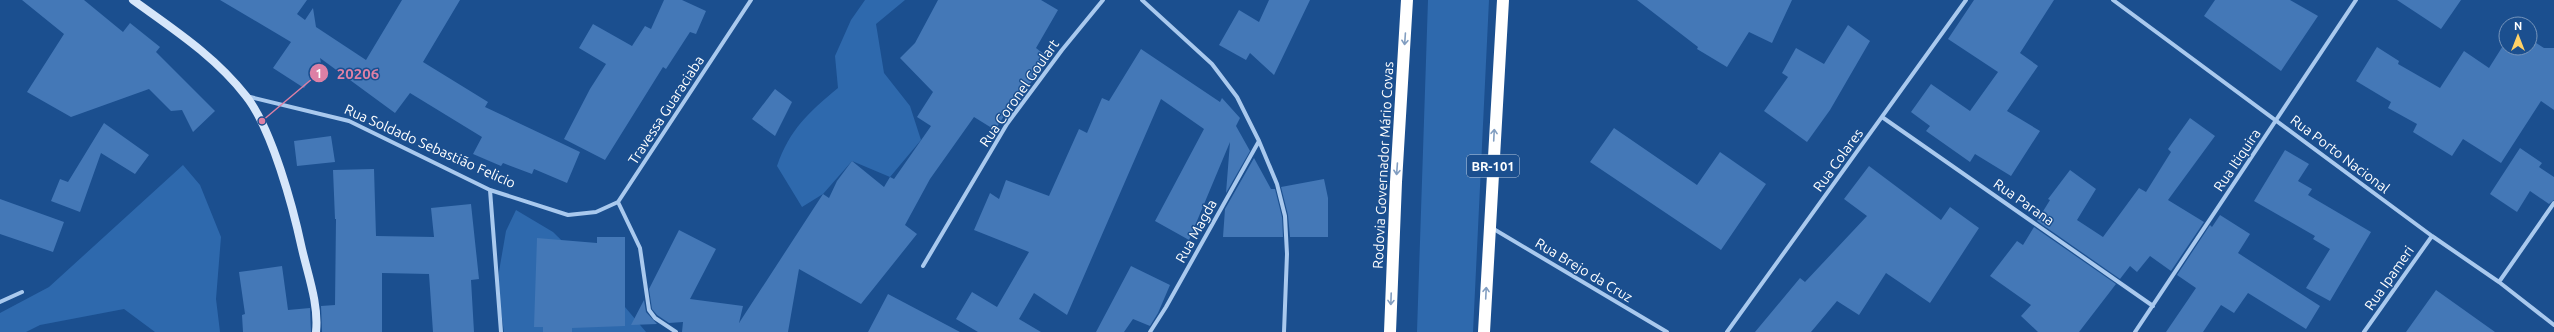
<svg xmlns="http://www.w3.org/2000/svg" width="2554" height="332" viewBox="0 0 2554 332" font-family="Ubuntu,sans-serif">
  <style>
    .green { fill: #2e69ad }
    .building { fill: #4478b7 }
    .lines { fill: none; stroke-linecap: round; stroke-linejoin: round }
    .street { stroke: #a9c9ee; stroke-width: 4 }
    .secondary { stroke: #d6e6fa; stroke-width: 8 }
    .highway { stroke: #fff; stroke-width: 12 }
    .oneway { stroke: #829ec1 }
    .labels { text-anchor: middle; stroke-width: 3; stroke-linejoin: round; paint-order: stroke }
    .shield { fill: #1b4f8f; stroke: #bbcadd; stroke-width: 1 }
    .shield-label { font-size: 13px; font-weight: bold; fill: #fff }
    .street-label { font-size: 14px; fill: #fff; stroke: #1b4f8f }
    .leader { fill: none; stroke: #dd80a5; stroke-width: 1.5 }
    .callout-dot { fill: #dd80a5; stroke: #1b4f8f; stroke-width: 1.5 }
    .mark-label { font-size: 12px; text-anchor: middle; font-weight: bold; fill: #fff }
    .callout-label { font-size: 15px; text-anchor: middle; font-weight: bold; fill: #dd80a5; stroke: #1b4f8f; stroke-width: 3; stroke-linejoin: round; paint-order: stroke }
  </style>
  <rect width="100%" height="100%" fill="#1b4f8f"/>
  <path class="green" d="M865 0H905L876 24 884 73 910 106 921 140 890 177 852 161 823 194 802 207 777 166C790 129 808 113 838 88L835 56 851 20Z
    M1428 0H1489L1473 332H1417Z
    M183 165 200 185 221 237 216 299 220 332H155L124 309 40 325 26 332H0V313L49 287Z
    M516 210 553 232 604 282 646 332H504L497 283 506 231Z"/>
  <path class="building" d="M22 0H84L123 32 130 23 160 47 156 52 215 111 193 132 182 110 171 111 149 89 71 117 27 92 64 34Z
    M220 0H307L297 14 305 20 313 8 316 27 366 60 402 0H460L423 62 488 102 485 107 580 152 567 183 534 169 532 174 503 163 501 166 473 154 482 137 410 93 395 113 320 58 321 63 304 88 273 68 291 42Z
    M664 0H682L706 11 696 34 690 32 666 69 663 67 605 160 564 139 590 89 606 64 579 48 593 24 632 46 645 26 651 29Z
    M938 0H1041L1058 10 1036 48 1050 59 1025 90 1022 88 995 130 974 117 930 179 905 225 917 234 861 304 799 269 788 332H682L683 322 669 323 657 315 652 309 649 289 679 230 716 249 690 299 743 306 739 323 823 194 829 198 837 181 852 161 884 187 890 177 894 179 931 126 917 117 933 92 900 58 915 43Z
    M1269 0H1310L1274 75 1250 53 1246 60 1219 45 1239 10 1259 22Z
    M1637 0H1792L1772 43 1749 32 1727 67 1697 49 1698 47Z
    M1974 0H2054L2020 53 2038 66 2007 111 2040 131 2011 176 1975 154 1970 162 1926 131 1930 126 1911 112 1931 84 1970 111 1998 72 1948 39Z
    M2215 0H2290L2318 16 2281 71 2204 16Z
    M2397 0H2461L2441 29Z
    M1848 25 1870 41 1830 110 1807 142 1764 111 1788 77 1782 73 1796 48 1824 64Z
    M2530 39 2544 48H2554V110L2541 101 2501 163 2463 139 2452 156 2413 132 2417 124 2388 108 2391 102 2356 81 2377 47 2399 61 2398 64 2440 88 2464 51 2489 68 2506 41V48H2530Z
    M1141 49 1220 102 1222 98 1240 118 1236 126 1250 151 1226 193 1230 142 1189 240 1155 221 1204 129 1161 99 1067 315 1034 293 1019 319 1041 332H978L956 319 972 292 997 307 1029 252 974 230 990 193 999 199 1006 180 1049 196 1079 129 1087 133 1102 98 1109 101Z
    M775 89 792 102 775 136 752 119Z
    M2190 118 2215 136 2168 200 2204 222 2171 271 2150 256 2137 272 2130 266 2120 279 2037 221 2050 200 2048 199 2070 170 2096 189 2077 220 2103 237 2139 188 2146 192 2171 152 2168 149Z
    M104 123 149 155 135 174 101 153 80 212 51 201 60 179 68 182Z
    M1614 128 1697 185 1720 152 1766 184 1721 250 1590 162Z
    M331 136 335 162 297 166 294 141Z
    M2520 148 2542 163 2539 167 2554 177V200L2549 204 2530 191 2517 212 2490 194Z
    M2285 150 2309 164 2298 181 2312 189 2308 195 2371 232 2330 301 2306 288 2330 249 2313 239 2315 236 2254 201Z
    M1254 158 1271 189H1275L1282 217 1283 237H1223L1225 209Z
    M1869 166 1941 220 1950 207 1979 228 1930 303 1886 273 1859 315 1837 301 1811 332H1755L1800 278 1805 282 1867 216 1844 199Z
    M374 169 376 236 434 237 431 208 471 204 479 279 471 280 474 332H433L429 274 382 273V332H322L321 306 335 305 336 219H335L333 170Z
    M1324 179 1328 198V237H1290L1288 215 1281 187Z
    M0 199 64 222 53 252 0 234Z
    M2220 215 2250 234 2238 253 2320 306 2306 329 2248 293 2234 313 2221 305 2203 332H2166L2196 288 2177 275 2210 225 2212 227Z
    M2034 227 2116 284 2079 332H2038L2021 316 2031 305 1990 276 2017 241 2023 245Z
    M597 237H625V326L572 328V332H543V327H534L537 238 597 243Z
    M282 266 288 310 310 308 311 332H243L242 315 245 314 239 272Z
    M1131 266 1170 285 1158 313 1150 326 1133 319 1124 332H1096Z
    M2436 290 2495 332H2406Z
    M888 294 960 332H868Z
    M644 300 646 312 657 324 631 325Z"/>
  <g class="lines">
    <path class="street" d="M1142 0 1212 64 1237 97 1259 141 1277 184 1285 216 1287 254 1284 332
      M2113 0 2432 236 2499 282 2554 325
      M246 96 349 121 490 190 568 215 596 212 618 202 751 0
      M1882 117 2153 306
      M490 190 501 332
      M618 202 640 248 649 310 655 318 676 332
      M1492 228 1667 332
      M923 266 1007 124 1062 50 1103 0
      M2499 282 2554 203
      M0 302 22 292
      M1150 332 1166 307 1259 141
      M1727 332 1966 0
      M2135 332 2356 0
      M2364 332 2432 236"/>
    <path class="secondary" d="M133 0C173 29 215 56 246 96 272 129 293 207 302 249 308 275 319 305 316 332"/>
    <path class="highway" d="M1390 332 1396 182 1407 0
      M1484 332 1503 0"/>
  </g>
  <defs><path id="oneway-shaft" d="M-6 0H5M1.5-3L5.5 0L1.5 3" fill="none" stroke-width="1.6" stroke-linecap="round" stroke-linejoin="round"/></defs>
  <g class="oneway">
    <use href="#oneway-shaft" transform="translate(1405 39) rotate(94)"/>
    <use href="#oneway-shaft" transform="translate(1494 135) rotate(-87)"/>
    <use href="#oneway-shaft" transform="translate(1397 169) rotate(94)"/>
    <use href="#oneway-shaft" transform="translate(1486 293) rotate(-87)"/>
    <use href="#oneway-shaft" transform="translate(1391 299) rotate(92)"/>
  </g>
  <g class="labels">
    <rect class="shield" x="1467" y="155" width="52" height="22" rx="3"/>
    <g class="shield-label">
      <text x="1493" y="171">BR-101</text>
    </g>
    <g class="street-label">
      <text transform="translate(1019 93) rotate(-55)" y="5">Rua Coronel Goulart</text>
      <text transform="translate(666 110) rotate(-57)" y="5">Travessa Guaraciaba</text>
      <text transform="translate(430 146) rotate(24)" y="5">Rua Soldado Sebastião Felicio</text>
      <text transform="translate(2340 154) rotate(37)" y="5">Rua Porto Nacional</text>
      <text transform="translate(1838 160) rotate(-54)" y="5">Rua Colares</text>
      <text transform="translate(2237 160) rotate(-56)" y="5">Rua Itiquira</text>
      <text transform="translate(1383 165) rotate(-87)" y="5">Rodovia Governador Mário Covas</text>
      <text transform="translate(2024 202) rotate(35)" y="5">Rua Parana</text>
      <text transform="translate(1196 231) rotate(-61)" y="5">Rua Magda</text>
      <text transform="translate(1584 270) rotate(31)" y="5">Rua Brejo da Cruz</text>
      <text transform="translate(2389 278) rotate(-55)" y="5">Rua Ipameri</text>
    </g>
  </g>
  <path class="leader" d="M262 121L319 73"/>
  <g class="callout-dot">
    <circle cx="262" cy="121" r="4"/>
    <circle cx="319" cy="73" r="10"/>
  </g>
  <g class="mark-label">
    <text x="319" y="78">1</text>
  </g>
  <g class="callout-label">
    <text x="358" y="79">20206</text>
  </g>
  <g transform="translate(2518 36)"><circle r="19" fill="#1b4f8f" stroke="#7695bc"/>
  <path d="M0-3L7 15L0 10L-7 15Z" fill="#ffd166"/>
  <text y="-6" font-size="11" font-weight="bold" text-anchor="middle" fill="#ffffff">N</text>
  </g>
</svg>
